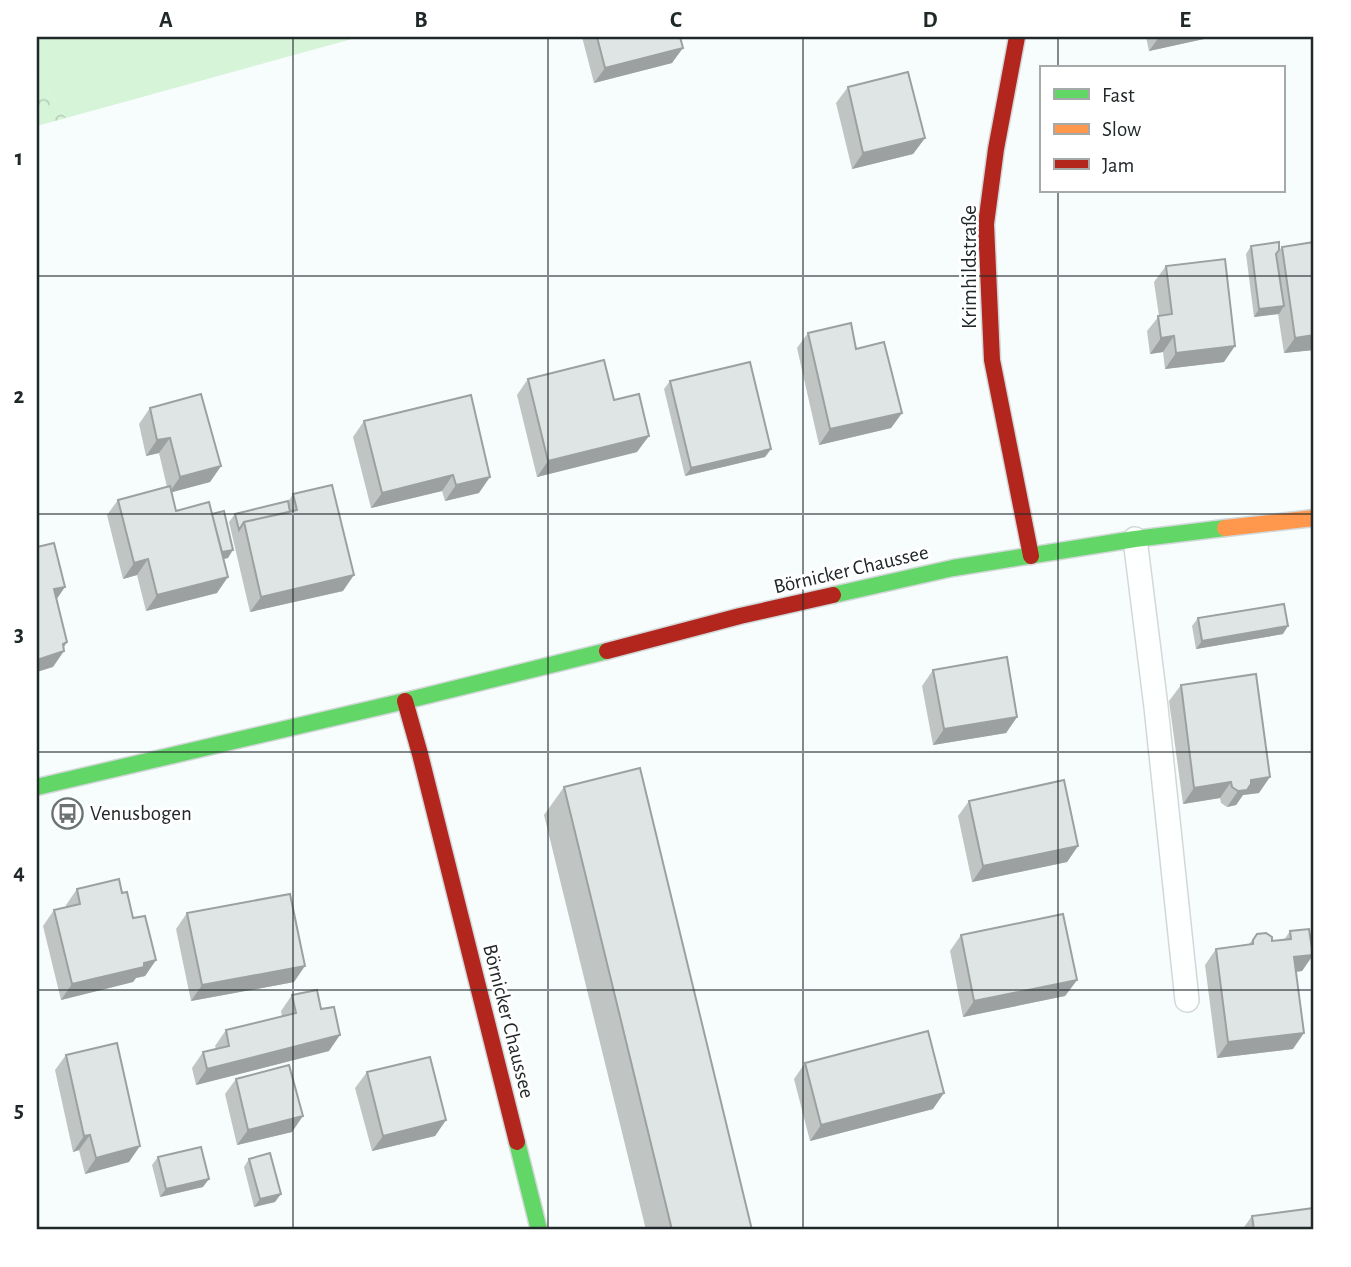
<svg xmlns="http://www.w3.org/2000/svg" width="1351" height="1267" viewBox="0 0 1351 1267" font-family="'Alegreya Sans',sans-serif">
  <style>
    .forest { fill: url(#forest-crowns) }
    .park { fill: #d5f4d8 }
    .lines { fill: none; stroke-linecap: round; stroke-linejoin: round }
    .lane-casing { stroke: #d2d8d9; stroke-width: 26 }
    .fast-casing { stroke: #d2d8d9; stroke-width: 19 }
    .slow-casing { stroke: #d2d8d9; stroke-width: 19 }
    .jam-casing { stroke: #d2d8d9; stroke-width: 19 }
    .lane { stroke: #feffff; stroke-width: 23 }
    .fast { stroke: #63d668; stroke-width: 16 }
    .slow { stroke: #ff974d; stroke-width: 16 }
    .jam { stroke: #b3261e; stroke-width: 16 }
    .wall { fill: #c0c5c4 }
    .shaded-wall { fill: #9ca0a0 }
    .building { fill: #dfe5e4; stroke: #9ca0a0; stroke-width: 2 }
    .grid { fill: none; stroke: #212829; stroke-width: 2; stroke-opacity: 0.55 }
    .labels { text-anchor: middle; stroke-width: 6; stroke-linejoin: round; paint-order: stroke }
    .street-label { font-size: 21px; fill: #212829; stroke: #fff }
    .poi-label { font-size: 21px; fill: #212829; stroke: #fff; text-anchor: start }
    .neatline { fill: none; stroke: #212829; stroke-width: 2.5 }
    .grid-label { font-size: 23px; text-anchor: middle; font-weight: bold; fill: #212829 }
  </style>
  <defs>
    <pattern id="forest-crowns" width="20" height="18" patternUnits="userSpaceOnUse" patternTransform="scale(1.75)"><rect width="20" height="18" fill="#d5f4d8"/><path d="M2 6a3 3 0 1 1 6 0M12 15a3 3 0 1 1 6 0" fill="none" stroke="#b7d1b9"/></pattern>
  </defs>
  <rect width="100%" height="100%" fill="#f7fcfc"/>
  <path class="forest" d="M37 75 66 118 37 126Z"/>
  <path class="park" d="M37 37H359L66 118 37 75Z"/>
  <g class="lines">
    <defs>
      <path id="lane" d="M1135 539 1156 707 1187 1000"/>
      <path id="fast" d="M833 595 953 568 1135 539 1225 528
        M37 787 405 701 607 651
        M517 1142 539 1230"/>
      <path id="slow" d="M1225 528 1314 518"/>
      <path id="jam" d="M1017 37 996 149 986 224 992 360 1031 556
        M607 651 740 616 833 595
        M405 701 420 754 517 1142"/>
    </defs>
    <use href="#lane" class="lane-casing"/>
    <use href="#fast" class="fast-casing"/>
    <use href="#slow" class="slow-casing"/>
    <use href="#jam" class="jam-casing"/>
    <use href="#lane" class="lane"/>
    <use href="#fast" class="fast"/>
    <use href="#slow" class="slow"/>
    <use href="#jam" class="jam"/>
  </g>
  <path class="wall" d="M582 37H680L672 63 594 83Z
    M1146 37H1213L1149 51Z
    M848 87 925 138 913 154 852 169 836 103Z
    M1314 154V182L1311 158Z
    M1251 246 1279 250 1282 247 1314 350 1284 353 1278 314 1254 317 1246 254Z
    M1166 266 1224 362 1165 369 1163 352 1150 354 1147 331 1159 316 1154 282Z
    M808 333 902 413 891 428 819 445 797 348Z
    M528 379 637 452 537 477 517 395Z
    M670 381 771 449 765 457 685 476 664 389Z
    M471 395 479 493 445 501 442 491 371 508 353 437 364 421Z
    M150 408 221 466 210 482 172 492 176 511 212 514 228 558 223 559 217 593 146 611 137 575 123 579 107 515 118 500 167 487 159 453 146 456 139 424Z
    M293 494 343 591 250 612 229 522 235 514 288 502Z
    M1198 618 1283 634 1196 649 1192 626Z
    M933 670 1017 717 1006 733 933 745 922 686Z
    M1181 685 1259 793 1243 795 1236 805 1227 807 1221 803 1220 798 1183 804 1169 701Z
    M564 787 752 1230H646L544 815Z
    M969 801 1078 846 1067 862 972 882 958 816Z
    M77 889 122 893 133 918 156 960 145 976 136 978 133 982 61 1000 43 926 54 910 66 907V905Z
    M187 913 294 982 191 1001 176 929Z
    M1290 931 1313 955 1302 971 1296 972 1293 1049 1217 1058 1205 965 1216 949 1249 944 1257 934 1272 941 1284 940Z
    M961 935 1077 980 1065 996 963 1017 950 951Z
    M292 995 329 1051 196 1085 192 1068 203 1052 216 1049 215 1046 226 1030 282 1017 281 1011Z
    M66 1055 129 1162 85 1174 79 1150 73 1152 55 1070Z
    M805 1063 933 1109 810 1141 794 1079Z
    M367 1072 446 1120 435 1136 372 1151 355 1088Z
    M236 1079 292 1132 237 1145 225 1094Z
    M158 1157 203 1187 160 1197 152 1165Z
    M249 1159 275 1202 254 1207 244 1167Z
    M1252 1216 1314 1230H1242Z"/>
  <path class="shaded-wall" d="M1159 37H1213L1149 51Z
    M683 48 672 63 594 83 605 68Z
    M925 138 913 154 852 169 863 153Z
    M1284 306 1279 314 1254 317 1259 309Z
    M1314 335V350L1284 353 1295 338Z
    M1174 336 1163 352 1150 354 1161 338Z
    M1235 346 1224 362 1165 369 1176 353Z
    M902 413 891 428 819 445 830 429Z
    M649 436 637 452 537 477 548 461Z
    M170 438 159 453 146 456 157 440Z
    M771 449 765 457 685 476 691 468Z
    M221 466 210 482 169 493 180 477Z
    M453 475 442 491 371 508 382 493Z
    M490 477 479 493 445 501 456 485Z
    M233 550 228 558 209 562 215 554Z
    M148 559 137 575 123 579 134 563Z
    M354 575 343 591 250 612 261 597Z
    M228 577 217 593 146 611 157 595Z
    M65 587 54 603V589Z
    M1288 626 1283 634 1196 649 1202 641Z
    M67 642 60 653 64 651 53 667 37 672V660Z
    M1017 717 1006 733 933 745 944 729Z
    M1270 777 1259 793 1243 795 1236 805 1227 807 1238 791 1251 780Z
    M1231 782 1220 798 1183 804 1194 788Z
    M1078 846 1067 862 972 882 983 866Z
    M1313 955 1302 971 1283 973 1294 957Z
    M156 960 145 976 136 978 133 982 61 1000 72 984Z
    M305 966 294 982 191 1001 202 985Z
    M1077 980 1065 996 963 1017 974 1001Z
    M1304 1033 1293 1049 1217 1058 1228 1042Z
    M340 1035 329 1051 196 1085 207 1069Z
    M944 1093 933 1109 810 1141 821 1125Z
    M303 1116 292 1132 237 1145 248 1130Z
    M446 1120 435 1136 372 1151 383 1136Z
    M90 1135 79 1150 73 1152 84 1136Z
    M140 1146 129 1162 85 1174 96 1158Z
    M209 1179 203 1187 160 1197 166 1189Z
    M281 1194 275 1202 254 1207 260 1199Z"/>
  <path class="building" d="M597 37H680L683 48 605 68Z
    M908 72 925 138 863 153 848 87Z
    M1279 242V250L1276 254 1284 306 1259 309 1251 246Z
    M1314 242V335L1295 338 1282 247Z
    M1225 259 1235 346 1176 353 1174 336 1161 338 1158 316 1172 314 1166 266Z
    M851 323 856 349 884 342 902 413 830 429 808 333Z
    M604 360 614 400 639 394 649 436 548 461 528 379Z
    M750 362 771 449 691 468 670 381Z
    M201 394 221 466 180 477 170 438 157 440 150 408Z
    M471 395 490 477 456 485 453 475 382 493 364 421Z
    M332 485 354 575 261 597 244 522 297 510 293 494Z
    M170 486 176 511 209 502 228 577 157 595 148 559 134 563 118 500Z
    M288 501 290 512 244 522 239 530 235 514Z
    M224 511 233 550 222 552 212 514Z
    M54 543 65 587 54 589 67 642 63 644 64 651 37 660V547Z
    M1284 604 1288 626 1202 641 1198 618Z
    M1007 657 1017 717 944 729 933 670Z
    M1256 674 1270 777 1251 780V784L1247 790 1238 791 1232 787 1231 782 1194 788 1181 685Z
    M640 768 752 1230H672L564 787Z
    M1064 780 1078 846 983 866 969 801Z
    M119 879 122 893 127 892 133 918 145 916 156 960 144 963V967L72 984 54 910 80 904 77 889Z
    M290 894 305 966 202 985 187 913Z
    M1063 914 1077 980 974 1001 961 935Z
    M1309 929 1313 955 1294 957 1304 1033 1228 1042 1216 949 1253 944V940L1257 934 1266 933 1272 937V941L1291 939 1290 931Z
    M317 990 321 1009 334 1007 340 1035 207 1069 203 1052 229 1046 226 1030 296 1013 292 995Z
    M928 1031 944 1093 821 1125 805 1063Z
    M117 1043 140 1146 96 1158 90 1135 84 1136 66 1055Z
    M430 1057 446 1120 383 1136 367 1072Z
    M289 1065 303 1116 248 1130 236 1079Z
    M201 1147 209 1179 166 1189 158 1157Z
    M270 1153 281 1194 260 1199 249 1159Z
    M1314 1208V1230H1254L1252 1216Z"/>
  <path class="grid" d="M293 37V1230M548 37V1230M803 37V1230M1058 37V68M1058 191V1230M37 276H1314M37 514H1314M37 752H1314M37 990H1314"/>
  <defs>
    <symbol id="bus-ring" viewBox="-11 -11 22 22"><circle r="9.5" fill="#fff" stroke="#6c7273" stroke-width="1.5"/><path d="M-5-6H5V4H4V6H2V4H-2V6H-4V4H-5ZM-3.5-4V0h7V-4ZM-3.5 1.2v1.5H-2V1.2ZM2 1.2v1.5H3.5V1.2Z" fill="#6c7273"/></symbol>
  </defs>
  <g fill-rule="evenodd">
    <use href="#bus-ring" x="50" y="796" width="35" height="35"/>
  </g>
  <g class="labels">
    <g class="street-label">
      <text transform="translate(969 267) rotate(-90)" y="7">Krimhildstraße</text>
      <text transform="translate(851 569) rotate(-13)" y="7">Börnicker Chaussee</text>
      <text transform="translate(509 1021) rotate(76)" y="7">Börnicker Chaussee</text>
    </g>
    <g class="poi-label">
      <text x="90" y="820">Venusbogen</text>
    </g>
  </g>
  <rect width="1351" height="1267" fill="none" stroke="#ffffff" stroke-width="77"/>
  <rect x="1040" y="66" width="245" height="126" fill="#ffffff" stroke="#a6a9a9" stroke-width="2"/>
  <rect x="1054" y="89" width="35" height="10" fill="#63d668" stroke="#a6a9a9" stroke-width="2"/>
  <text x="1102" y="102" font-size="21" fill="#212829">Fast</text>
  <rect x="1054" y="124" width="35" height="10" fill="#ff974d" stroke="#a6a9a9" stroke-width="2"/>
  <text x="1102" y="136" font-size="21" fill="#212829">Slow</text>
  <rect x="1054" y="159" width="35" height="10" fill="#b3261e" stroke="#a6a9a9" stroke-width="2"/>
  <text x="1102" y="172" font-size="21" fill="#212829">Jam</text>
  <rect x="38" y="38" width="1274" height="1190" class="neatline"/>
  <g class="grid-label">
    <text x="166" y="27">A</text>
    <text x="421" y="27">B</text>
    <text x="676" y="27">C</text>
    <text x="930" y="27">D</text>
    <text x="1185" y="27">E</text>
    <text x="19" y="165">1</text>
    <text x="19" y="403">2</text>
    <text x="19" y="641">3</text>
    <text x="19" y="879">4</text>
    <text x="19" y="1117">5</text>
  </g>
</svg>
